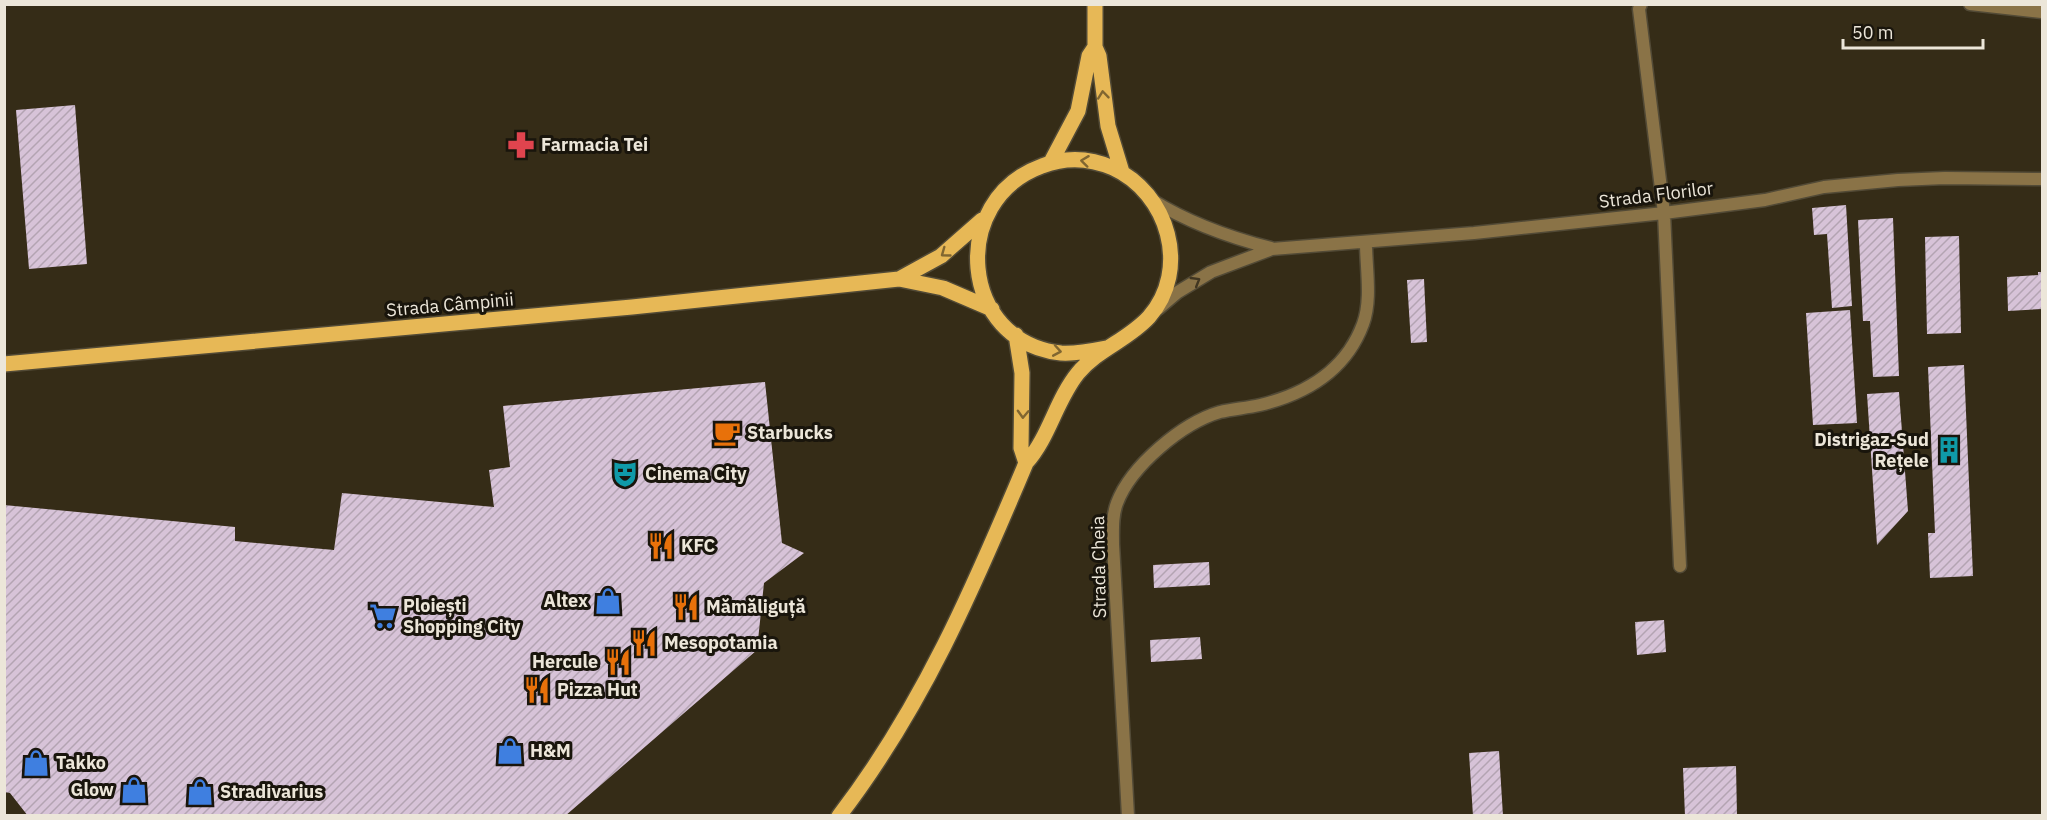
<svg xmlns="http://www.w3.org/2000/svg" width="2047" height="820" viewBox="0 0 2047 820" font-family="'IBM Plex Sans',sans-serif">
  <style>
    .building { fill: url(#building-hatch) }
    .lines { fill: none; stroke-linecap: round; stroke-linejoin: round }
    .minor-casing { stroke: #524a36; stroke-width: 15 }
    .primary-casing { stroke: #524a36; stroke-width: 18 }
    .minor { stroke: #8a7347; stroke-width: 12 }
    .primary { stroke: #e7b856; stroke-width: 15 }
    .oneway { stroke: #806631 }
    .oneway2 { stroke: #413621 }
    .labels { text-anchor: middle; stroke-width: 6; stroke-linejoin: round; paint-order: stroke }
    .poi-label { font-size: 18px; font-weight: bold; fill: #ece6d9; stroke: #19150c; text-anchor: start }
    .street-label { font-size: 18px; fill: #ece6d9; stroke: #19150c }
  </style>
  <defs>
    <pattern id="building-hatch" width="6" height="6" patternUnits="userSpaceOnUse" patternTransform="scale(1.5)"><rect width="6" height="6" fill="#d7c3d8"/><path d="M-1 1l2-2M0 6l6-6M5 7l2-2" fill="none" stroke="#b3a4b2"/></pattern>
  </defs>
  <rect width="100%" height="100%" fill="#352c17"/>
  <path class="building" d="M75 105 87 264 29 269 16 110Z
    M1846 205 1852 306 1832 308 1827 234 1814 235 1812 208Z
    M1893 218 1899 376 1873 377 1870 321H1863L1858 220Z
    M1959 236 1961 333 1927 334 1925 237Z
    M2038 272H2042V309L2008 311 2007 277 2038 275Z
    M1424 279 1427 342 1411 343 1407 280Z
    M1850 310 1857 423 1813 425 1806 313Z
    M1964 365 1973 576 1930 578 1928 533H1935L1928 367Z
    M765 382 782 543 804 553 764 583 757 650 565 816H28L10 793 4 792V505L235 527V541L334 550 342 493 494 507 489 470 510 467 503 406Z
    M1899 392 1908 511 1877 545 1867 394Z
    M1209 562 1210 585 1154 588 1153 565Z
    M1664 620 1666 652 1637 655 1635 622Z
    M1200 637 1202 659 1151 662 1150 640Z
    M1499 751 1503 816H1473L1469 753Z
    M1736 766 1737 816H1685L1683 768Z"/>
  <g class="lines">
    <defs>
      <path id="minor" d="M1641 4 1639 9 1664 213 1680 566
        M1970 4 2042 12
        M1152 200C1189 223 1228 237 1271 248
        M1158 309 1178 292 1211 272 1272 249 1474 233 1664 213 1765 200 1824 187 1898 180 1945 178 2042 179
        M1128 816 1113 544C1113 530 1112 516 1117 503 1131 466 1182 423 1220 412 1233 409 1247 408 1260 405 1306 394 1346 370 1363 324 1372 300 1366 268 1366 243"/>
      <path id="primary" d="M1095 4V47L1099 56 1108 126 1122 172
        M1051 162 1078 111 1089 56 1095 47
        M899 279 941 256 982 220
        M1016 335 1022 373 1021 448 1026 463
        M4 364 632 307 899 279 943 288 992 309
        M839 816C922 708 974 587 1026 463 1049 438 1056 400 1078 373 1098 349 1128 340 1149 317 1191 269 1168 193 1113 168 1090 158 1065 157 1042 166 948 200 959 342 1061 353 1076 354 1091 351 1106 348"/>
    </defs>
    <use href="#minor" class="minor-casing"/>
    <use href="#primary" class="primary-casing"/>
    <use href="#minor" class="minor"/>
    <use href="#primary" class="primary"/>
  </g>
  <defs><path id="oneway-chevron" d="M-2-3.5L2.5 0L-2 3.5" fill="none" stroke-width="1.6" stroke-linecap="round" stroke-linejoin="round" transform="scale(1.5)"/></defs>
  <g class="oneway">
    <use href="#oneway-chevron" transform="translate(1103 95) rotate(-96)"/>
    <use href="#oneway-chevron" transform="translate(1085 161) rotate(-173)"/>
    <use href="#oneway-chevron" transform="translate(945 253) rotate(144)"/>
    <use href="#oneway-chevron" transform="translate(1057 351) rotate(10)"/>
    <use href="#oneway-chevron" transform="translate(1023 414) rotate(92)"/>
  </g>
  <use class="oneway2" href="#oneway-chevron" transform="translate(1196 281) rotate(-31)"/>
  <defs>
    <symbol id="pharmacy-bare" viewBox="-9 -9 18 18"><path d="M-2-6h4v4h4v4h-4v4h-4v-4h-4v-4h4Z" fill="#e0444e" stroke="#19150c" stroke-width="2.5" paint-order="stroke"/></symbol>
    <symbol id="cafe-bare" viewBox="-9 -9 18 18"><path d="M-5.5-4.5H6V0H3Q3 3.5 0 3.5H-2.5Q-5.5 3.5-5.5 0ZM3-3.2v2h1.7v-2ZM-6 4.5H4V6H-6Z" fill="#e8710a" stroke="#19150c" stroke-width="2.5" paint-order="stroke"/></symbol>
    <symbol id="building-bare" viewBox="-9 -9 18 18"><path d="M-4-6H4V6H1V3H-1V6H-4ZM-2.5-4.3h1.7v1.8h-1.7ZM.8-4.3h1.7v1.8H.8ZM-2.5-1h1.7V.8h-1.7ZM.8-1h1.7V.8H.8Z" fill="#0f9aa8" stroke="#19150c" stroke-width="2.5" paint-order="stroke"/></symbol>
    <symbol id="theatre-bare" viewBox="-9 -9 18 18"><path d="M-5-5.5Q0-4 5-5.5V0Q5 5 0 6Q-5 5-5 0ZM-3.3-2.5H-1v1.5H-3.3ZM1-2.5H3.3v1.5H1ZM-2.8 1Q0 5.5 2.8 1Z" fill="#0f9aa8" stroke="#19150c" stroke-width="2.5" paint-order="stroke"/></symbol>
    <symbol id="restaurant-bare" viewBox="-9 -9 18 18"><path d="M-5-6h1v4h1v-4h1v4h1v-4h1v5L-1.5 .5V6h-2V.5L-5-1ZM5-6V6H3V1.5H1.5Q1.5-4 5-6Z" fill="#e8710a" stroke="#19150c" stroke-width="2.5" paint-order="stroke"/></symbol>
    <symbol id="shop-bare" viewBox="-9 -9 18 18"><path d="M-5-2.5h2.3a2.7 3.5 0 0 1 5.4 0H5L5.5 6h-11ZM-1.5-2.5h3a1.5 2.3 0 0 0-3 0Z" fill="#3f7fe0" stroke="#19150c" stroke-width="2.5" paint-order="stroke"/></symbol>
    <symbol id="supermarket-bare" viewBox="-9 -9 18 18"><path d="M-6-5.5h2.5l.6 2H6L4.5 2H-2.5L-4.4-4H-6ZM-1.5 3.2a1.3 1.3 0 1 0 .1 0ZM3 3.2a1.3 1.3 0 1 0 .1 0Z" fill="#3f7fe0" stroke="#19150c" stroke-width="2.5" paint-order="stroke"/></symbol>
  </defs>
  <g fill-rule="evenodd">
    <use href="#pharmacy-bare" x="502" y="126" width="38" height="38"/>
    <use href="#cafe-bare" x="708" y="414" width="38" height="38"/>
    <use href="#building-bare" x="1930" y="431" width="38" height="38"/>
    <use href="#theatre-bare" x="606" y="455" width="38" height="38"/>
    <use href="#restaurant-bare" x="642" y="527" width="38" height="38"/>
    <use href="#shop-bare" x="589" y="582" width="38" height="38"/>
    <use href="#restaurant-bare" x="667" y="588" width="38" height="38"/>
    <use href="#supermarket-bare" x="364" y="597" width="38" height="38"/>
    <use href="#restaurant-bare" x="625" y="624" width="38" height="38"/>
    <use href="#restaurant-bare" x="599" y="643" width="38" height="38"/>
    <use href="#restaurant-bare" x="518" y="671" width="38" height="38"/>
    <use href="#shop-bare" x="491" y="732" width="38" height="38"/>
    <use href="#shop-bare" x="17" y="744" width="38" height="38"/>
    <use href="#shop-bare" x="115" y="771" width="38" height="38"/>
    <use href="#shop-bare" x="181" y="773" width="38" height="38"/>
  </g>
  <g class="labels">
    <g class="poi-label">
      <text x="541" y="151">Farmacia Tei</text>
      <text x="747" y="439">Starbucks</text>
      <text x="1929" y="446" text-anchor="end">Distrigaz-Sud<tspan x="1929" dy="21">Rețele</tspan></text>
      <text x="645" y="480">Cinema City</text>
      <text x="681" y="552">KFC</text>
      <text x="588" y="607" text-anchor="end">Altex</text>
      <text x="403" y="612">Ploiești<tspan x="403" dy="21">Shopping City</tspan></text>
      <text x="706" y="613">Mămăliguță</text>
      <text x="664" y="649">Mesopotamia</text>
      <text x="598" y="668" text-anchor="end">Hercule</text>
      <text x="557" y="696">Pizza Hut</text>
      <text x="530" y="757">H&amp;M</text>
      <text x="56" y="769">Takko</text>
      <text x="114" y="796" text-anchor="end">Glow</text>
      <text x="220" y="798">Stradivarius</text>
    </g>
    <g class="street-label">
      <text transform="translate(1656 195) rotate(-7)" y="6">Strada Florilor</text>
      <text transform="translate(450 305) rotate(-5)" y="6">Strada Câmpinii</text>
      <text transform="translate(1099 567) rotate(-91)" y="6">Strada Cheia</text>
    </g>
  </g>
  <rect width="2047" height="820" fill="none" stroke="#ece6d9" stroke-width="12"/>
  <path d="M1843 39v9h140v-9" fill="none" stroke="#ece6d9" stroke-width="3"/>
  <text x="1852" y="39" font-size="18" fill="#ece6d9" stroke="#19150c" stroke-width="4.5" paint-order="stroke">50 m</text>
</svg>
